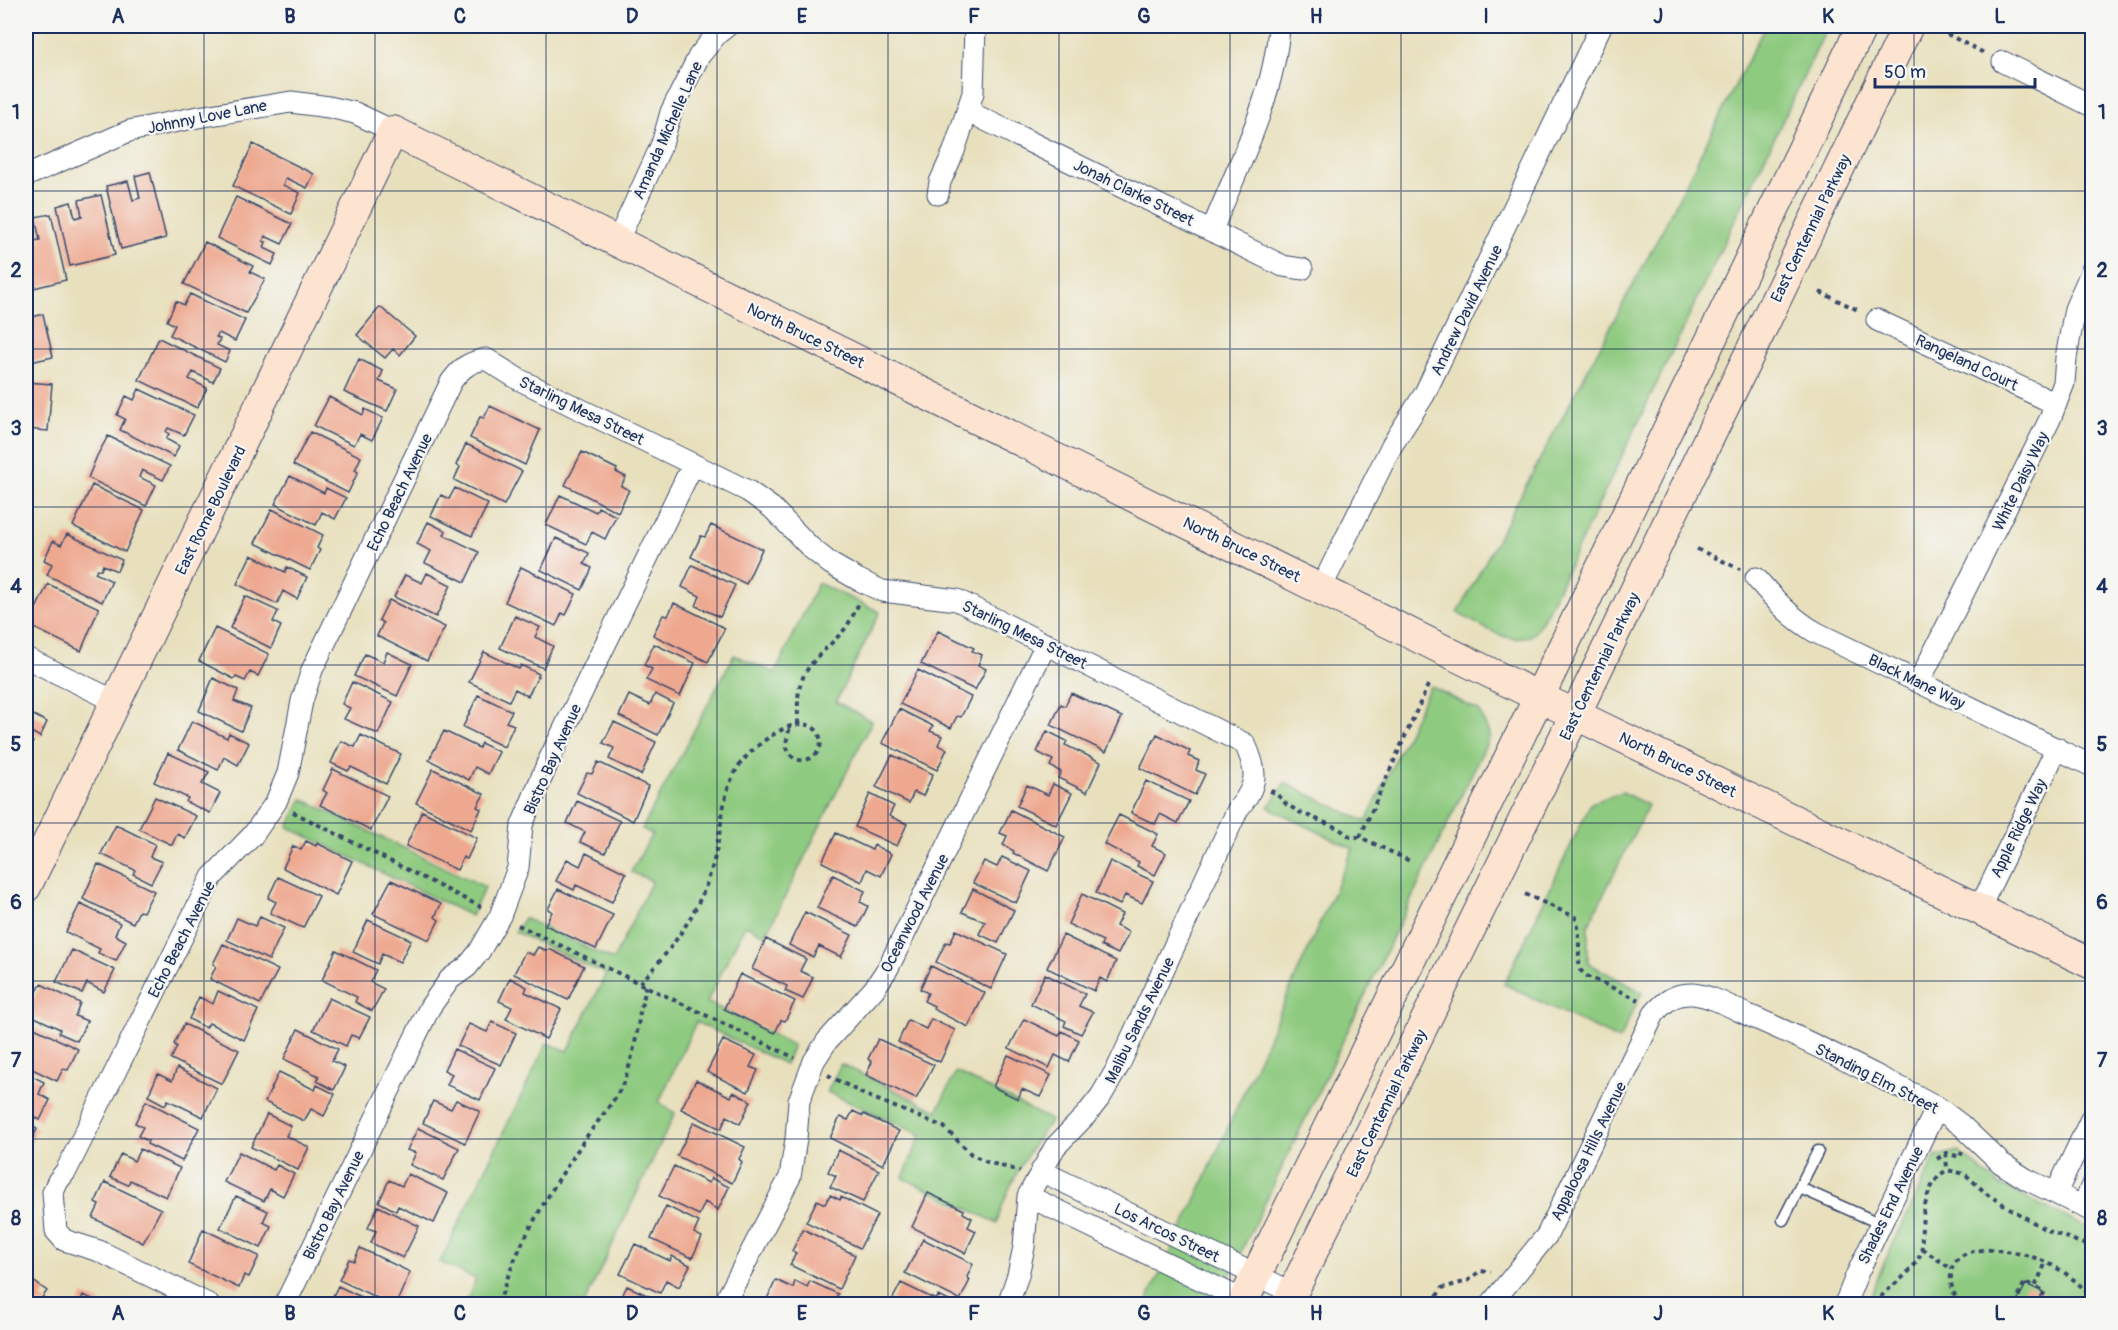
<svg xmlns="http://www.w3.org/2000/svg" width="2118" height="1330" viewBox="0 0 2118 1330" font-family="Pangolin,sans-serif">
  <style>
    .green { fill: #8eca7f; stroke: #547c6e; stroke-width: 1.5 }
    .building { fill: #eea890 }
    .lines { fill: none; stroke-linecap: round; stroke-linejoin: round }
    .lane-casing { stroke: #3a4a6c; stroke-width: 13 }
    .street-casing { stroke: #3a4a6c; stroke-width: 23 }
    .secondary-casing { stroke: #3a4a6c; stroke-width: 32 }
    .path { stroke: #3a4a6c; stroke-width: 4; stroke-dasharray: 4.5 4.5; stroke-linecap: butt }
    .lane { stroke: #fff; stroke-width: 10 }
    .street { stroke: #fff; stroke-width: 21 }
    .secondary { stroke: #fde4d1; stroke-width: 30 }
    .grid { fill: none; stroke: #1b2f5e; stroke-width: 1.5; stroke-opacity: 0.55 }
    .labels { text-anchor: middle; stroke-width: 4.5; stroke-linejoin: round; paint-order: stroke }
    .street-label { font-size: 16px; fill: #1b2f5e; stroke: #f6f6f2 }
    .neatline { fill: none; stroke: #1b2f5e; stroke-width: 2 }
    .grid-label { font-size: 20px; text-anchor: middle; font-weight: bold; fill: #1b2f5e }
  </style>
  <rect width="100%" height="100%" fill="#f6f6f2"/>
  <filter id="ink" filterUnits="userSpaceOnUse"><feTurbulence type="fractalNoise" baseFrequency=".0167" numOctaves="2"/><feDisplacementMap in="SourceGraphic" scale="12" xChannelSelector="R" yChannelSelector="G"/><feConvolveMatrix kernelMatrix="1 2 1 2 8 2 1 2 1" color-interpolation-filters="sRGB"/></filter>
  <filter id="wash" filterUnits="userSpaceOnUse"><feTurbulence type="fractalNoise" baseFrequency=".008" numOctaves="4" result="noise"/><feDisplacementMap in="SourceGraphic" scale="24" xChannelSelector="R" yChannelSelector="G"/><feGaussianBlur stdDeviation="1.35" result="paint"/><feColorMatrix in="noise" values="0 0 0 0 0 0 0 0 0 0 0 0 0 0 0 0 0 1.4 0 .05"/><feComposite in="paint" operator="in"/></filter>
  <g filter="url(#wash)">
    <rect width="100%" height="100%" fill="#e8e0bd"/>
    <path class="green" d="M1765 26H1828L1547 612C1543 618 1539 628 1534 633 1515 650 1476 623 1458 613L1666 223Z
      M818 583 880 612 836 702 872 721 766 935 745 925 707 1002 793 1045 785 1064 696 1022 659 1102 675 1113 584 1304H465L476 1279 440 1262 547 1043 568 1051 606 974 515 932 524 918 613 960 652 881 631 872 652 834 642 829 734 655 775 673Z
      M1430 686 1479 711 1490 736 1216 1304H1145L1189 1214 1353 849 1268 807 1285 783 1366 822Z
      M1622 792 1648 805 1588 926V963L1642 992 1619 1040 1504 984 1591 803Z
      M302 799 485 887 471 916 288 827Z
      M841 1064 937 1111 956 1072 1051 1120C1027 1152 1007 1185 997 1223L903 1178 921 1135 827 1092Z
      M1958 1151 1998 1184 2092 1230V1304H1869L1876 1280 1935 1157Z"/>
    <g id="blocks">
      <path class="building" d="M253 144 314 174 307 188 286 178 283 185 300 193 291 214 233 186Z
        M150 172 166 238 121 249 106 186 128 181 133 200 140 198 135 176Z
        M101 195 115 255 70 266 57 206 71 202 75 218 82 216 79 200Z
        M236 197 292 224 282 244 265 236 263 241 266 242 264 248 277 254 272 265 217 238Z
        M51 214 66 280 26 290V223H29L33 241 40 240 35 217Z
        M205 242 253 266 250 272 265 279 246 313 184 284Z
        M190 294 245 320 235 341 219 333 216 337 220 339 217 345 230 351 225 362 170 335 175 325 167 321 176 301 184 305Z
        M380 307 415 336 400 355 393 349 385 358 357 335Z
        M43 314 53 357 26 363V319Z
        M159 338 220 368 213 382 193 372 189 379 207 388 197 408 139 380Z
        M359 359 383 371 379 381 397 389 387 411 344 392Z
        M26 382 52 384 48 431 26 429Z
        M139 389 194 415 184 435 168 428 166 432 169 434 166 439 179 446 174 457 120 430 125 419 117 415 126 396 134 400Z
        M329 397 363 415 365 409 383 418 372 440 360 434 354 445 314 426Z
        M490 406 540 430 525 465 470 438 480 417 484 418Z
        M310 432 361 457 355 470 358 472 348 493 293 465Z
        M108 436 170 466 163 480 142 470 139 477 156 485 146 506 88 478 97 456Z
        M466 444 522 471 504 505 454 480 460 467 456 465Z
        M582 452 617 469 616 472 626 477 621 486 629 490 618 512 565 485Z
        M26 453 31 455 26 466Z
        M290 476 324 493 326 488 346 498 335 519 322 512 316 525 275 504Z
        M92 485 144 510 125 552 73 526Z
        M455 488 488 504 472 536 431 516 441 495 449 499Z
        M560 495 596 512 598 507 616 516 605 539 592 532 586 544 546 525Z
        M272 509 323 535 317 548 320 550 310 570 255 543Z
        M428 522 446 531 444 535 479 552 465 582 425 563 431 551 417 544Z
        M711 525 762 549 746 584 691 557 701 536 705 537Z
        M67 534 122 560 117 571 103 565 101 570 97 569 95 573 112 581 102 602 47 575 52 564 44 560 53 541 61 545Z
        M556 538 589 553 584 564 592 568 582 590 541 570Z
        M251 555 285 572 287 567 307 577 297 599 283 591 277 604 237 584Z
        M692 565 735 585 720 617 696 606 700 596 682 587Z
        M521 567 576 594 566 615 562 613 556 626 505 602Z
        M427 573 451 585 436 617 394 597 405 575 422 583Z
        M48 584 99 608 81 651 28 625Z
        M245 596 278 611 273 622 281 626 271 648 230 628Z
        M389 600 445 627 427 661 377 636 383 623 379 620Z
        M674 603 725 628 708 662 653 635 663 615 668 616Z
        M515 616 540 627 535 637 553 646 543 668 500 648Z
        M215 628 269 654 258 676 250 672 245 681 236 677 234 679 199 661Z
        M938 631 974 648 972 651 982 655 978 665 986 669 975 690 921 664Z
        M654 644 695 663 680 696 646 680 652 669 644 665Z
        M387 652 412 664 397 696 354 676 365 654 383 662Z
        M484 652 519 669 521 665 539 674 528 696 515 689 509 701 469 682Z
        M918 670 971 697 961 717 957 716 951 728 900 704Z
        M213 678 238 690 234 701 251 708 241 731 199 711Z
        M352 682 393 702 378 734 344 719 350 708 342 704Z
        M1071 693 1122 717 1106 752 1051 725 1061 704 1065 706Z
        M655 694 673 703 658 735 619 716 629 695 650 705Z
        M478 695 512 711 506 722 514 725 504 747 463 727Z
        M899 709 933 726 930 731 942 736 938 745 947 749 937 770 882 743Z
        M26 711 47 722 40 737 26 729Z
        M192 721 227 738 229 733 249 743 238 765 224 757 218 770 178 750Z
        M614 722 656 742 641 775 609 759 614 748 603 743Z
        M444 731 479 748 481 743 499 752 488 774 475 767 469 780 429 760Z
        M1047 731 1067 741 1065 745 1101 762 1087 792 1058 778 1061 772 1050 766 1053 760 1037 752Z
        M1157 734 1190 751 1188 756 1199 761 1196 770 1205 774 1195 795 1140 768Z
        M361 735 401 754 386 784 351 767 348 771 331 763 341 741 355 747Z
        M26 738 33 742 26 759Z
        M168 753 209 772 202 784 220 793 210 813 186 802 188 798 154 782Z
        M892 755 933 774 923 796 914 792 909 803 876 787Z
        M598 762 648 786 633 821 577 793 587 773 592 774Z
        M333 769 388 796 371 830 320 805 327 793 323 790Z
        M433 769 484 794 477 807 481 809 471 830 416 803Z
        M1146 781 1189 801 1178 823 1160 814 1155 824 1131 813Z
        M1053 784 1072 793 1056 825 1017 806 1027 785 1048 795Z
        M870 794 894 806 889 816 907 824 897 846 855 827Z
        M155 797 196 816 185 838 177 834 172 845 139 829Z
        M577 801 620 821 605 853 580 842 585 832 567 823Z
        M1011 810 1065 837 1048 871 1013 853 1014 851 1003 845 1007 836 1000 833Z
        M422 811 477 838 467 859 463 857 457 870 406 846Z
        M1119 815 1158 834 1152 846 1166 853 1155 875 1137 866 1139 862 1104 844Z
        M116 825 155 844 150 857 162 862 151 883 133 874 135 870 101 854Z
        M836 833 872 850 874 845 891 854 881 876 867 869 862 882 822 862Z
        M306 841 316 846 317 843 352 861 336 895 283 868 293 846 301 850Z
        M586 853 626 873 612 902 576 885 574 890 556 881 567 859 580 866Z
        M1002 857 1031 871 1016 903 973 883 984 861 997 867Z
        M1110 861 1153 881 1142 903 1125 895 1120 905 1096 893Z
        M98 864 154 891 143 912 139 911 133 923 83 899Z
        M833 875 865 891 860 902 868 906 858 927 817 908Z
        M278 877 319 896 303 928 270 913 276 902 268 898Z
        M391 880 441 904 435 917 439 920 429 940 373 914Z
        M558 889 613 915 596 949 545 925 552 912 548 909Z
        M973 889 1014 910 998 943 979 934 985 922 962 912Z
        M1082 894 1122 914 1116 926 1129 932 1118 954 1101 946 1103 941 1068 924Z
        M80 904 120 923 115 935 126 941 116 961 98 953 100 949 66 932Z
        M805 912 852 935 841 957 819 946 813 957 789 945Z
        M260 917 284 928 269 960 227 940 237 918 255 926Z
        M368 920 411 940 400 962 382 954 378 964 353 952Z
        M956 930 1007 954 991 989 936 962 946 942 950 943Z
        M1063 935 1116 961 1107 982 1100 978 1094 991 1047 968Z
        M766 939 806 959 800 971 813 977 803 999 785 991 787 986 752 969Z
        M223 944 278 970 260 1004 210 979 216 966 213 964Z
        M538 947 547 951 549 949 584 966 568 1000 514 974 525 952 533 955Z
        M72 950 115 970 104 992 87 983 82 993 56 982Z
        M336 950 376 970 370 982 384 989 372 1011 355 1002 357 997 322 980Z
        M931 966 985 993 968 1027 933 1009 934 1006 924 1001 928 993 920 989Z
        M740 974 795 1001 785 1021 781 1020 775 1033 724 1009Z
        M1045 974 1085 994 1079 1006 1093 1012 1081 1034 1064 1026 1066 1021 1031 1004Z
        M510 978 527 987 525 992 561 1009 546 1039 506 1019 512 1007 499 1001Z
        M41 984 80 1003 75 1016 87 1021 77 1041 59 1033 60 1029 26 1013Z
        M218 991 258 1010 244 1040 209 1023 206 1028 189 1019 199 997 213 1004Z
        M329 998 370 1017 359 1038 351 1035 346 1046 313 1030Z
        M931 1019 955 1030 940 1062 898 1042 908 1020 926 1029Z
        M1024 1019 1059 1036 1062 1031 1079 1040 1069 1062 1055 1055 1049 1068 1009 1048Z
        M492 1022 516 1033 501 1065 458 1046 469 1024 487 1032Z
        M26 1024 78 1049 68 1070 63 1069 57 1081 26 1066Z
        M184 1024 239 1050 222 1084 171 1059 177 1047 174 1044Z
        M298 1029 338 1049 332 1061 345 1067 334 1090 317 1081 319 1076 284 1059Z
        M878 1039 934 1065 916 1099 866 1075 872 1062 868 1059Z
        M723 1040 756 1055 750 1067 758 1070 748 1092 707 1072Z
        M454 1049 495 1068 480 1100 447 1085 452 1074 444 1070Z
        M1008 1055 1051 1075 1040 1097 1022 1089 1018 1099 993 1087Z
        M177 1068 217 1088 203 1117 168 1100 165 1105 148 1096 158 1074 172 1081Z
        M279 1072 315 1090 317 1085 335 1094 324 1116 311 1109 304 1121 265 1102Z
        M26 1073 44 1082 39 1094 50 1100 40 1120 26 1113Z
        M696 1080 731 1097 733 1092 751 1101 740 1124 727 1116 721 1129 681 1109Z
        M456 1100 480 1111 465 1143 423 1123 433 1101 451 1109Z
        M146 1101 199 1128 182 1161 147 1144 148 1141 138 1136 143 1127 135 1123Z
        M853 1111 863 1116 864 1114 899 1131 883 1165 830 1138 840 1117 848 1120Z
        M267 1114 291 1126 286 1136 309 1147 298 1170 251 1147Z
        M694 1122 745 1147 739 1159 742 1162 732 1183 677 1156Z
        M26 1123 37 1129 26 1153Z
        M418 1128 459 1148 443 1180 410 1165 416 1153 407 1150Z
        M140 1149 180 1168 166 1197 130 1180 128 1185 110 1177 121 1154 134 1161Z
        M838 1150 879 1170 863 1202 830 1187 836 1176 828 1172Z
        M239 1152 274 1170 277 1165 294 1174 283 1196 270 1189 264 1201 224 1182Z
        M674 1166 709 1183 711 1178 729 1187 718 1210 705 1202 699 1215 659 1196Z
        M408 1174 448 1193 434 1223 398 1206 396 1211 379 1202 389 1180 402 1186Z
        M105 1182 161 1209 143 1243 93 1218 99 1205 95 1203Z
        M928 1193 964 1210 963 1213 972 1218 968 1227 976 1231 965 1253 912 1227Z
        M830 1195 840 1200 841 1197 877 1215 860 1248 806 1222 817 1200 825 1204Z
        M236 1196 268 1211 263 1222 271 1226 261 1248 220 1228Z
        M378 1206 419 1226 403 1258 371 1243 376 1231 368 1228Z
        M666 1206 699 1222 694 1233 702 1237 692 1258 651 1239Z
        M203 1229 259 1256 249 1277 244 1275 239 1288 188 1264Z
        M803 1229 855 1255 839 1289 790 1265 796 1253 792 1251Z
        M923 1239 973 1264 967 1277 970 1280 960 1300 905 1273Z
        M635 1244 670 1261 672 1256 690 1265 679 1287 666 1280 660 1293 620 1274Z
        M360 1248 410 1272 396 1304H390L339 1280 349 1259 354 1261Z
        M29 1278 47 1291 41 1299 49 1304H26V1282Z
        M776 1280 793 1288 795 1281 807 1287 810 1281 838 1294 833 1304H773L766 1301Z
        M901 1283 936 1300 938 1296 956 1304H890Z
        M2026 1284 2043 1292 2037 1304H2016Z
        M338 1286 376 1304H329Z
        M627 1286 651 1297 648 1304H618Z
        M83 1295 104 1304H79Z"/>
    </g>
  </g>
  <g filter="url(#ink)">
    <use href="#blocks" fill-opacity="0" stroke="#3a4a6c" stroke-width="1.5"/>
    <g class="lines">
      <defs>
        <path id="lane" d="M1800 1188 1881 1224
          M1783 1220 1818 1151"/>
        <path id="street" d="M2003 62 2092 106
          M967 111 1283 266 1302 269
          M26 176 129 131 198 117 291 102 329 107 355 113 393 131
          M938 194 940 182 954 151 973 93 975 26
          M1212 230C1238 166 1275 95 1279 26
          M617 242 662 144 671 112 699 56 717 34 727 26
          M1877 320 2056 404
          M1756 578C1775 600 1792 619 1817 633L2092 766
          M1321 588 1392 445 1424 395 1601 26
          M26 658 117 702
          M1919 682 2050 419 2064 383 2066 358 2075 309 2092 270
          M1979 909 2057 748
          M1041 1171 1293 1293
          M2056 1193 2092 1117
          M1028 1196 1251 1304
          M2083 1206 2092 1185
          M208 1304 99 1251 64 1240 56 1231 53 1192 58 1181 66 1171 212 877 253 835 276 802 288 773 302 701 312 670 451 382C461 368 469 362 486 359L518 379 748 491 772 508 811 548 831 564 857 579 882 591 957 600 1245 744C1258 772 1258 785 1238 809L1119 1065 1101 1096 1086 1115 1055 1147 1028 1196 1024 1247 1018 1275 1008 1304
          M285 1304 430 1007 450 979 467 967 479 952 500 916 518 868 522 825 548 762 693 464
          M724 1304 790 1177 796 1139 799 1101 814 1061 827 1041 874 989 888 968 1046 644
          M1491 1304 1547 1235 1654 1014C1665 1001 1675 993 1693 994 1712 996 1731 1007 1748 1015 1806 1039 1861 1068 1917 1096L1937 1107 1961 1125 2001 1163 2026 1179 2092 1211
          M1845 1304 1857 1274 1937 1107"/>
        <path id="secondary" d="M26 887 393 131 1539 697 2092 964
          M1242 1304 1539 697 1862 26
          M1287 1304 1575 715 1908 26"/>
      </defs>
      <use href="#lane" class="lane-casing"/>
      <use href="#street" class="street-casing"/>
      <use href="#secondary" class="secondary-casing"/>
      <path class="path" d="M1947 34 1986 54
        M1820 292 1860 311
        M1697 549 1740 569
        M798 724C798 711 797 698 800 686 806 662 829 648 844 630 851 621 855 611 860 601
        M1270 791 1276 793 1286 804 1299 812 1338 828 1351 837H1360L1412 862
        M293 812 481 907
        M1360 837 1429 683
        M1525 894 1575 917C1582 933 1577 953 1580 970L1587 976 1639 1000
        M518 925 795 1058
        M640 983C673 949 703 906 714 860 723 827 720 793 740 764 753 747 796 710 816 730 820 735 822 741 820 747 812 770 774 763 791 726
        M828 1075 863 1094 944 1127 971 1154 987 1162 1020 1171
        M1946 1153 1947 1170
        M1937 1159 1946 1153 1960 1157 1962 1152
        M1922 1249 1952 1269
        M499 1304C515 1245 551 1190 585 1139 598 1120 616 1101 625 1079 633 1057 637 1035 640 1012 641 1003 646 995 645 986
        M1432 1304 1442 1288 1468 1281 1480 1271 1491 1272
        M1875 1304C1887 1286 1915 1274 1921 1252 1923 1245 1921 1236 1922 1228 1923 1208 1928 1181 1947 1170L1965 1174 1988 1195 2046 1230 2092 1247
        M1960 1304C1954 1295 1950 1286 1951 1274 1954 1237 2018 1251 2041 1260 2060 1268 2080 1282 2092 1299
        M2014 1304 2025 1282 2035 1287
        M2038 1304 2045 1291 2035 1287 2046 1262"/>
      <use href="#lane" class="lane"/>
      <use href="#street" class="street"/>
      <use href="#secondary" class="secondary"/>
    </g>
  </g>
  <path class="grid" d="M204 26V1304M375 26V1304M546 26V1304M717 26V1304M888 26V1304M1059 26V1304M1230 26V1304M1401 26V1304M1572 26V1304M1743 26V1304M1914 26V1304M26 191H2092M26 349H2092M26 507H2092M26 665H2092M26 823H2092M26 981H2092M26 1139H2092"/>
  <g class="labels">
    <g class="street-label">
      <text transform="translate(207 116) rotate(-11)" y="6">Johnny Love Lane</text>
      <text transform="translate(667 130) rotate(-66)" y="6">Amanda Michelle Lane</text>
      <text transform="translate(1134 192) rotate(26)" y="6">Jonah Clarke Street</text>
      <text transform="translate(1810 228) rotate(-64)" y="6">East Centennial Parkway</text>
      <text transform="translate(1466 310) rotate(-64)" y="6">Andrew David Avenue</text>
      <text transform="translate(806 335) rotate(26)" y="6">North Bruce Street</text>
      <text transform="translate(1967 362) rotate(25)" y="6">Rangeland Court</text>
      <text transform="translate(582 410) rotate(26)" y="6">Starling Mesa Street</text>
      <text transform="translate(2020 481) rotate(-64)" y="6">White Daisy Way</text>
      <text transform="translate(399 492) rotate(-64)" y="6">Echo Beach Avenue</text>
      <text transform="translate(210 510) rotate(-64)" y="6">East Rome Boulevard</text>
      <text transform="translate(1242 549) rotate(26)" y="6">North Bruce Street</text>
      <text transform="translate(1025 634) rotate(26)" y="6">Starling Mesa Street</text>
      <text transform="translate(1599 666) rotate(-64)" y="6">East Centennial Parkway</text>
      <text transform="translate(1917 681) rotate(26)" y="6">Black Mane Way</text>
      <text transform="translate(552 759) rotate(-66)" y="6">Bistro Bay Avenue</text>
      <text transform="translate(1678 764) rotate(26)" y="6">North Bruce Street</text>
      <text transform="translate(2018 828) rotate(-64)" y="6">Apple Ridge Way</text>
      <text transform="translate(914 913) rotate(-63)" y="6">Oceanwood Avenue</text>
      <text transform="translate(181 939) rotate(-63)" y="6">Echo Beach Avenue</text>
      <text transform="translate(1139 1020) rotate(-64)" y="6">Malibu Sands Avenue</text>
      <text transform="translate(1877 1078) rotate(27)" y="6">Standing Elm Street</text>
      <text transform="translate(1386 1103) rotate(-64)" y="6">East Centennial Parkway</text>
      <text transform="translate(1588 1151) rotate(-64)" y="6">Appaloosa Hills Avenue</text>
      <text transform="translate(333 1205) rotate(-64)" y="6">Bistro Bay Avenue</text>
      <text transform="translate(1890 1205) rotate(-64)" y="6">Shades End Avenue</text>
      <text transform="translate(1167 1232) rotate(26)" y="6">Los Arcos Street</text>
    </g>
  </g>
  <rect width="2118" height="1330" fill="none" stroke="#f6f6f2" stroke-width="66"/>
  <path d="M1875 78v9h160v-9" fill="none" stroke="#1b2f5e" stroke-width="3"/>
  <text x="1884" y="78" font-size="18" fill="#1b2f5e" stroke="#f6f6f2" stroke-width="4.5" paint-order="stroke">50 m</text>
  <rect x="33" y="33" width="2052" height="1264" class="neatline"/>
  <g class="grid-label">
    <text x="118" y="23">A</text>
    <text x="290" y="23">B</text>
    <text x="460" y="23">C</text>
    <text x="632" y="23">D</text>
    <text x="802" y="23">E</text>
    <text x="974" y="23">F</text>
    <text x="1144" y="23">G</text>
    <text x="1316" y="23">H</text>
    <text x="1486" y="23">I</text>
    <text x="1658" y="23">J</text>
    <text x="1828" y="23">K</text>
    <text x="2000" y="23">L</text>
    <text x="16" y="119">1</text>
    <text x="2102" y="119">1</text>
    <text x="16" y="277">2</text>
    <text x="2102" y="277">2</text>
    <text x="16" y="435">3</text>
    <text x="2102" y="435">3</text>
    <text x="16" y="593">4</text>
    <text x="2102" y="593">4</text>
    <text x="16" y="751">5</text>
    <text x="2102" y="751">5</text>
    <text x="16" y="909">6</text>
    <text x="2102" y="909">6</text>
    <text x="16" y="1067">7</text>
    <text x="2102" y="1067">7</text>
    <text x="16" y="1225">8</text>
    <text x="2102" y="1225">8</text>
    <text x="118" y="1320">A</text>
    <text x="290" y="1320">B</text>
    <text x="460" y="1320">C</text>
    <text x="632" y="1320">D</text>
    <text x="802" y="1320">E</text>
    <text x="974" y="1320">F</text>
    <text x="1144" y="1320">G</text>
    <text x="1316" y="1320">H</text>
    <text x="1486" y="1320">I</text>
    <text x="1658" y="1320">J</text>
    <text x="1828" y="1320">K</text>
    <text x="2000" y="1320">L</text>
  </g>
</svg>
